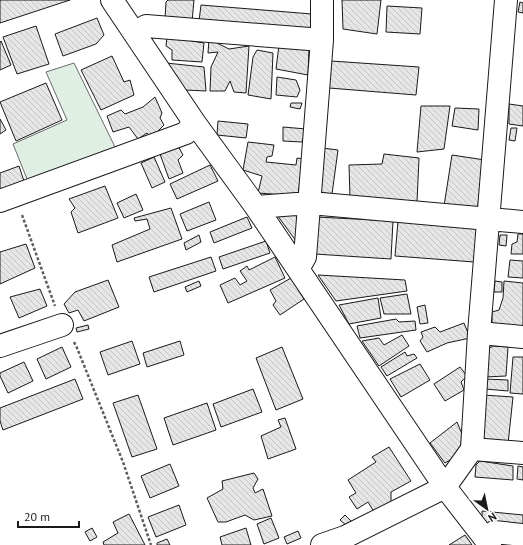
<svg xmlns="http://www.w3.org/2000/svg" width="523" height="545" viewBox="0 0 523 545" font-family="'PT Sans',sans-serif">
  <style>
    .park { fill: #e0efe3; stroke: #6a6a6a }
    .building { fill: url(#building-back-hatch); stroke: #1a1a1a }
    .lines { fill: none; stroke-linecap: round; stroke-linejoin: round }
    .minor-casing { stroke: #1a1a1a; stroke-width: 24 }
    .path { stroke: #5f5f5f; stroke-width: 2.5; stroke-dasharray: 3 2; stroke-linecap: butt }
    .minor { stroke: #fff; stroke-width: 22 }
  </style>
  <defs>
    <pattern id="building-back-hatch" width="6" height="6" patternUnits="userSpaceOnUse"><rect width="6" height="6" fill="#e6e6e6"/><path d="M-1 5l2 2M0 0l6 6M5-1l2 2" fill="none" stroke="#c5c5c5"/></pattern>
  </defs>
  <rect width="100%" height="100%" fill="#fff"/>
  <path class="park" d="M74 63 116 149 29 184 13 144 67 120 46 72Z"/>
  <path class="building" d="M0 0H70L0 23Z
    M168 0H194L192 22 165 19 166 2Z
    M342 0H381L377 34 343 29Z
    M520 2 523 3V13L518 12Z
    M201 5 312 14 311 32 199 21Z
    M387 6 422 8 420 34 386 32Z
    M97 18 104 35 96 44 63 56 55 34Z
    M36 26 49 64 17 74 3 37Z
    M167 37 204 43 202 62 172 60V50L166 46Z
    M209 39 229 49 249 46 246 93 234 92 230 81 225 91H210L211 67 218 52 208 53Z
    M1 41 11 65 0 70V42Z
    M279 45 309 48 308 75 276 69Z
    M257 50 273 53 271 99 248 95 253 57Z
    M112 56 124 82 130 80 134 95 101 110 81 70Z
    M331 61 419 67 416 95 329 88Z
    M166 63 204 67 206 91 185 90Z
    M277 77 296 80 300 90 297 97 276 95Z
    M46 83 62 120 16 141 0 102Z
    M155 97 162 113 160 118 164 125 157 132 150 136 147 133 138 139 129 127 113 132 107 116 121 110 125 114 143 107Z
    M291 103H302L300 109 290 107Z
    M509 104 523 106V126L509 124Z
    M421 106H450L444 149 417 152Z
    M455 108 479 109 478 130 452 126Z
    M0 119 6 130 0 134Z
    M218 121 248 124 246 138 217 135Z
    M283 127 306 129 302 142 283 141Z
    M511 128H517L515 141 509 140Z
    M248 142 274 145 272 156 267 157 266 162 296 165 297 158 303 159 298 196 258 193 262 176 243 170Z
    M178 146 183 155 178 160 183 173 169 179 160 154Z
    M322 148 338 150 332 194 316 192Z
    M384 154 419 158 417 202 350 198 349 165 382 164Z
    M452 155 485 160 477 211 444 206Z
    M154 157 165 182 152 188 141 163Z
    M210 165 218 181 177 199 170 184Z
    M19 166 25 184 0 192V173Z
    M105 186 118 218 78 233 71 212 75 208 69 199Z
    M136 194 143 210 124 218 117 203Z
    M209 202 216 220 187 231 180 214Z
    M171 208 182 239 117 262 112 245 150 229 147 219 135 221 134 218Z
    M272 208 298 210 297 217 301 220 296 241Z
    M247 217 252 228 214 243 210 232Z
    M317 217 393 221 391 259 315 254Z
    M398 221 477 227 474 262 395 256Z
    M518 234H523V254H511L512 244 517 242Z
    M199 235 201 242 186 250 184 243Z
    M500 235H507L506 246 499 245Z
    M266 241 270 253 223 269 219 257Z
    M26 244 35 268 0 284V252Z
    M211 257 216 271 154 292 149 277Z
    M275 257 285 278 228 303 220 285 235 278 240 285 247 281 240 271 247 266 249 270Z
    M510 260 523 261V278L508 277Z
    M318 275 405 280 407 291 336 301Z
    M291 278 304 299 280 315 273 305 276 301 270 290Z
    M108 280 119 307 84 321 78 310 69 313 64 304 75 292Z
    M199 281 201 286 187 292 185 287Z
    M495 281 502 282V292H494Z
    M504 281 523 283V330L495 328 492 322V312L499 310 503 298Z
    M40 289 47 306 19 318 10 297Z
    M407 294 411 314H384L380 298Z
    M378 298 381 318 349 324 339 305Z
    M425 305 428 323 420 324 417 307Z
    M396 319 399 322 415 321 416 330 360 338 357 326Z
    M464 323 470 338 447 343 427 352 420 341 423 337 421 332 435 327 440 332Z
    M88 325 89 329 77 332 76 328Z
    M402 335 409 346 379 366 362 341 379 338 384 345Z
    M132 341 140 364 108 375 100 352Z
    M180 341 184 355 147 367 143 353Z
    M493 346 508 347 506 376 485 377 488 349Z
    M62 347 71 367 46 379 37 359Z
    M282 347 303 399 276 410 256 358Z
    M405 352 407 356 414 354 417 358 387 376 381 367Z
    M513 357H523V394L510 393Z
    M24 362 33 381 8 393 0 376V373Z
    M420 364 430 380 401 397 390 379Z
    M460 367 467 376 461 382 464 390 445 401 434 384Z
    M75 379 83 399 3 430 0 421V408Z
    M485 379 508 380V391L485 389Z
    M253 389 262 412 221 427 213 404Z
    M138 395 157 449 132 457 113 403Z
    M483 395 513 397 508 444 479 442Z
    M207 403 216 430 173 445 164 418Z
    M285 418 296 449 268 459 261 436 281 427 278 420Z
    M457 422 462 434 460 454 445 463 430 443Z
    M389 447 411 481 391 492V506L376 515 368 502 357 509 349 497 356 493 348 480 376 462 372 457Z
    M480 461 513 466V480L475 477 476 465Z
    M170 464 179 486 150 498 141 476Z
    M518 466 523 467V480L517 479Z
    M254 473 258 479 253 488 255 493 263 489 272 516 254 520 245 515 226 522H218L207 498 223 489 222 481Z
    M179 505 186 525 156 537 148 517Z
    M482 511 523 515V530L490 525 482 518Z
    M129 514 145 545H104L103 542 118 533 113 522Z
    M345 515 352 522 347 526 340 520Z
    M271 518 279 538 264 544 257 524Z
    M92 528 97 537 90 541 85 532Z
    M246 528 251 545H222L220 537Z
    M298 531 301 538 287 544 284 537Z
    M465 535 472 545H449Z
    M167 539 170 545H157V543Z"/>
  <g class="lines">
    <defs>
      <path id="minor" d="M112 0 194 122 256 207 445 487 490 545
        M134 33 146 26 322 40
        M0 201 186 133 194 122
        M256 207 310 203 523 222
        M298 269 305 257 322 40V0
        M479 333 523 337
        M0 346 62 325
        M472 449 523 453
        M486 539 494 532 523 535
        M322 545 345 537 445 487 472 449 479 333 506 0"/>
    </defs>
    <use href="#minor" class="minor-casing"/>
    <path class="path" d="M22 215 55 306
      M74 342 77 348 123 462 151 545"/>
    <use href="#minor" class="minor"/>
  </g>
  <g transform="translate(487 509) rotate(147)" stroke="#ffffff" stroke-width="3" paint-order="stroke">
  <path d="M0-3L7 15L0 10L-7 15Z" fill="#1a1a1a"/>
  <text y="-6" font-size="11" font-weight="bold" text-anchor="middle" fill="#1a1a1a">N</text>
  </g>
  <path d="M18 521v6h61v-6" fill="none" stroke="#1a1a1a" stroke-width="2"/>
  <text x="24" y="521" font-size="12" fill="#1a1a1a" stroke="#ffffff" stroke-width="3" paint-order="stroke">20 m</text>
</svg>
